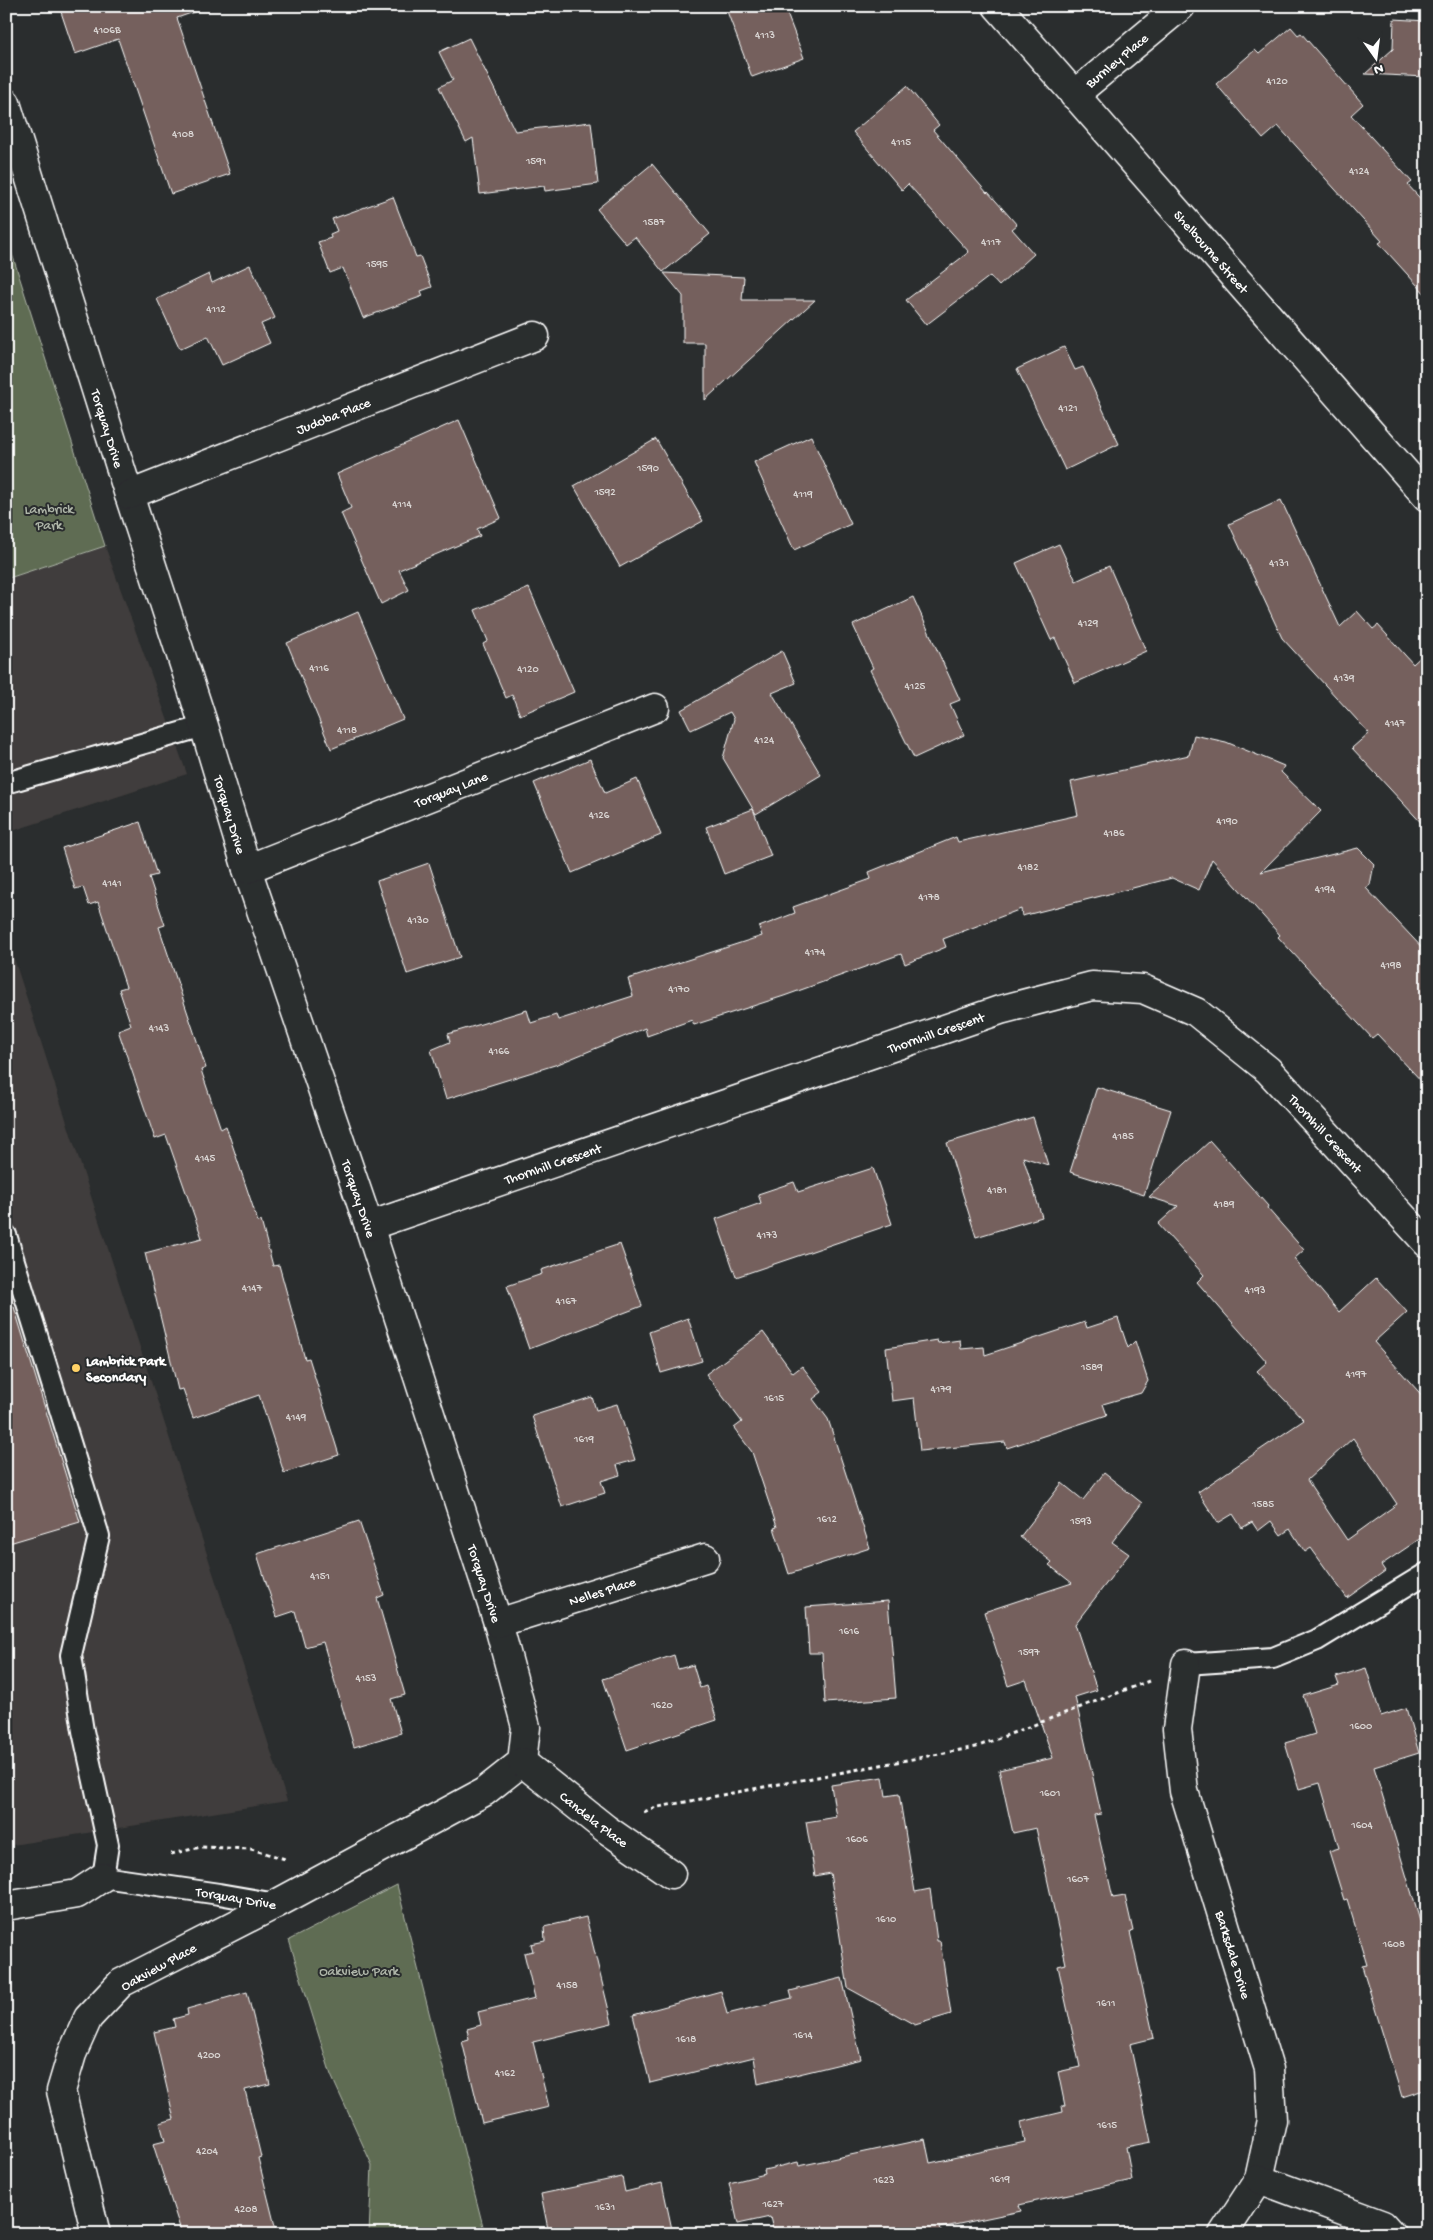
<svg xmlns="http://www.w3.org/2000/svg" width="1433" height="2240" viewBox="0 0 1433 2240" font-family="'Gochi Hand',sans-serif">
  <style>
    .built { fill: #403d3c }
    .green { fill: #5f6c53; stroke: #afb6a9 }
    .building { fill: #74615d; stroke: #fff; fill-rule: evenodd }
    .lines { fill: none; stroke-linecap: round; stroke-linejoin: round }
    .service-casing { stroke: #fff; stroke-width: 24 }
    .minor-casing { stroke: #fff; stroke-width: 31 }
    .secondary-casing { stroke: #fff; stroke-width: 31 }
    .path { stroke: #fff; stroke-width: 3; stroke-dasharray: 4 4; stroke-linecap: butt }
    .service { stroke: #2a2d2e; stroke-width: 20 }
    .minor { stroke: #2a2d2e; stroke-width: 28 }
    .secondary { stroke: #2a2d2e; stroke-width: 28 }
    .poi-dot { fill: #ffd166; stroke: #2a2d2e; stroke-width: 2 }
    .labels { text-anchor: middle; stroke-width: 4; stroke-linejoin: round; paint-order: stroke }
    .number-label { font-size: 11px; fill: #dcd8d6 }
    .street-label { font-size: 14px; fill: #fff; stroke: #2a2d2e }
    .park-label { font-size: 14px; fill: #afb6a9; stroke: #2a2d2e }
    .poi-label { font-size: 14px; font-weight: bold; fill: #fff; stroke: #2a2d2e; text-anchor: start }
  </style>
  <rect width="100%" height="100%" fill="#2a2d2e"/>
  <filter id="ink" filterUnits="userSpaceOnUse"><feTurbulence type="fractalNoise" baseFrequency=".02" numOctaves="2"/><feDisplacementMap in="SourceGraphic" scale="10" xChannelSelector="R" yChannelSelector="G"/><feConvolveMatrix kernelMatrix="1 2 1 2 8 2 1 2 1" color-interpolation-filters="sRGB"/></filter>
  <g filter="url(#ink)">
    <path class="built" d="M105 546 187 774 6 833V579Z
      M6 934 287 1801 6 1846Z"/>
    <path class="green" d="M6 235 105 546 6 579Z
      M397 1885 473 2187 485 2234H369L372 2165 331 2075 289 1940Z"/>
    <path class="building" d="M59 6H196L197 11 177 18 230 174 171 194 118 39 75 54Z
      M725 6H784L804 58 752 77Z
      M1394 19 1427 21V77L1365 74 1393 49Z
      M1291 27 1298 35 1301 33 1363 104 1351 115 1412 182 1408 185 1427 206V296L1379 243 1382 241 1278 126 1263 139 1216 84 1255 50 1259 54Z
      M469 38 515 131 591 122 598 184 545 191 544 186 480 194 473 138 466 142 439 87 453 80 439 52Z
      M907 86 939 125 933 130 987 193 988 192 1017 225 1012 229 1034 254 999 286 990 276 926 325 906 300 969 252 908 184 902 190 853 132Z
      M652 164 710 234 663 272 635 237 626 244 597 209Z
      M393 197 416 257 420 256 432 287 421 291 423 296 363 318 343 268 330 273 318 242 331 238 330 234 337 231 332 219Z
      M250 265 275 318 261 324 270 343 222 365 208 336 180 349 157 299 209 274 212 283Z
      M664 273 744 277 742 300H815L705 400V343H683V296Z
      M1064 347 1075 370 1083 367 1119 444 1065 470 1017 369Z
      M459 420 501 518 477 529 480 536 399 570 409 590 381 604 341 513 351 508 337 474Z
      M811 436 851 524 794 550 754 462Z
      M656 439 703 521 620 567 574 486Z
      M1281 500 1340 627 1357 611 1373 629 1378 625 1413 664 1427 651V829L1352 748 1369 733 1282 638 1229 524Z
      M1059 544 1076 581 1109 566 1146 651 1075 683 1055 638 1051 640 1016 563Z
      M529 588 574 692 520 715 512 695 506 698 483 644 488 641 475 610Z
      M913 597 960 700 950 704 964 735 914 758 870 670 873 668 853 625Z
      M358 612 403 719 331 749 287 643Z
      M782 651 796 683 772 693 821 775 756 814 723 758 734 719 730 712 691 730 681 710Z
      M1194 735 1226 742 1284 766 1281 772 1321 811 1261 872 1358 848 1374 864 1370 885 1366 888 1427 953V1087L1377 1034 1372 1038 1278 937 1280 935 1212 859 1199 890 1172 878 1022 916 1021 909 943 939 946 947 905 964 901 954 784 996 694 1025 692 1020 647 1036 645 1028 558 1064 446 1099 431 1050 450 1042 448 1034 527 1010 531 1023 556 1015 558 1020 633 996 628 979 762 936 759 927 795 913 793 907 871 879 869 872 956 837 958 842 1078 815 1071 782 1189 755Z
      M590 759 605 793 637 779 661 835 572 873 534 783Z
      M753 809 771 856 724 874 706 827Z
      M140 822 157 875 149 877 165 925 159 927 206 1068 201 1070 221 1129 226 1126 258 1222 261 1221 273 1266 279 1265 305 1359 309 1358 339 1455 284 1473 259 1395 193 1418 183 1389 178 1390 145 1253 202 1238 166 1135 155 1139 118 1030 131 1025 119 989 126 987 98 902 89 905 83 887 75 889 62 848Z
      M429 863 460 957 407 974 377 881Z
      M1097 1087 1171 1110 1144 1195 1070 1172Z
      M1033 1117 1048 1165 1023 1157 1042 1217 976 1237 947 1143Z
      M1210 1141 1268 1206 1267 1208 1304 1250 1294 1259 1339 1312 1376 1278 1407 1312 1374 1342 1427 1401V1547L1421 1538 1381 1565 1385 1571 1347 1598 1311 1548 1305 1552 1290 1529 1281 1535 1271 1521 1258 1531 1252 1522 1242 1528 1233 1514 1218 1523 1198 1492 1304 1420 1257 1371 1267 1362 1197 1282 1204 1275 1158 1224 1178 1206 1149 1197ZM1353 1438 1397 1504 1347 1540 1307 1480Z
      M873 1168 892 1224 736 1277 716 1219 761 1203 758 1194 794 1182 798 1192Z
      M620 1244 642 1306 529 1349 507 1286 542 1274 541 1270Z
      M14 1307 80 1522 6 1544V1309Z
      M688 1318 702 1361 661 1373 649 1332Z
      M1118 1318 1128 1348 1135 1341 1148 1381 1141 1393 1103 1404 1107 1415 1007 1448 1005 1442 920 1451 914 1398 892 1401 886 1348 937 1340 938 1343 960 1340 961 1349 984 1347 985 1355 1085 1322 1087 1328Z
      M763 1332 793 1373 802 1366 822 1392 813 1399 828 1419 870 1548 789 1574 774 1528 777 1527 752 1452 734 1428 742 1422 706 1374Z
      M592 1397 596 1410 617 1404 635 1460 617 1465 620 1475 601 1481 605 1493 562 1507 532 1416Z
      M1104 1473 1142 1503 1112 1542 1129 1554 1075 1624 1097 1690 1075 1697 1101 1814 1094 1815 1113 1898 1125 1896 1133 1931 1130 1932 1154 2038 1130 2044 1151 2142 1126 2147 1132 2180 1019 2205 1021 2211 940 2228 942 2234H774L770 2217 738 2224 729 2183 765 2174 764 2170 798 2162 799 2166 925 2139 930 2163 1025 2142 1021 2122 1063 2112 1062 2106H1065L1058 2072 1080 2067 1058 1966 1066 1964 1036 1828 1013 1833 999 1770 1053 1758 1026 1680 1008 1686 984 1612 1072 1583 1049 1565 1052 1562 1020 1537 1062 1483 1083 1500Z
      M359 1521 384 1595 377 1598 405 1695 391 1699 401 1733 354 1747 323 1642 305 1647 295 1611 277 1617 257 1554Z
      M888 1601 896 1698 825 1703 822 1653H809L806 1607Z
      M674 1655 678 1669 693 1665 700 1688 706 1686 717 1720 627 1750 603 1679Z
      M1366 1668 1381 1716 1406 1708 1419 1753 1374 1767 1420 1921 1427 1919V2089L1402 2097 1362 1966 1367 1965 1347 1899 1344 1900 1329 1851 1339 1848 1320 1783 1299 1789 1285 1743 1315 1734 1303 1696 1339 1685 1336 1677Z
      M883 1777 886 1796 899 1794 915 1892 930 1889 937 1941H940L951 2014 915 2025 848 1988 830 1873 815 1876 806 1822 836 1817 831 1785Z
      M586 1917 612 2023 533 2042 549 2107 482 2123 462 2041 469 2039 467 2029 481 2025 478 2012 535 1998 524 1953 533 1951 531 1944 545 1941 544 1927Z
      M842 1978 861 2059 758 2084 754 2057 650 2083 633 2015 721 1991 727 2014 792 1998 790 1991Z
      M247 1992 270 2084 245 2090 261 2157 258 2158 277 2234H182L153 2144 165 2141 160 2123 174 2119 154 2032 175 2027 173 2019 188 2015 187 2009Z
      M622 2177 625 2192 662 2183 673 2234H549L541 2194Z"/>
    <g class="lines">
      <defs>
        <g id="service">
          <path d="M6 783 204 726"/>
          <path id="s1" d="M6 1235 99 1536 71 1655 83 1731 108 1845 103 1877 219 1894 276 1904"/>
          <path d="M1186 1664 1273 1658 1317 1640 1427 1573"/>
        </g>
        <g id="minor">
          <path id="s2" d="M1074 95 1181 6"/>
          <path id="s3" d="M6 103 129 495 204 726 247 869 369 1226 498 1623 526 1727 522 1762 484 1792 276 1904 121 1983 88 2018 72 2054 61 2091 96 2234"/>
          <path id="s4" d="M129 495 535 336"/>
          <path id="s5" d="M247 869 655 708"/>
          <path id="s6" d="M369 1226 1000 1010 1092 986 1143 989 1196 1012 1268 1070 1427 1243"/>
          <path id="s7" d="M498 1623 705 1558"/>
          <path id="s8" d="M1186 1664 1177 1729 1184 1791 1269 2069 1272 2120 1259 2179 1223 2234"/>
          <path id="s9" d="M522 1762 606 1829 671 1874"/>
          <path d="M6 1906 77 1894 103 1877"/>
          <path d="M1259 2179 1383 2225 1391 2234"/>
        </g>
        <g id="secondary">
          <path id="s10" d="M997 6 1427 497"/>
        </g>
      </defs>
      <use href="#service" class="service-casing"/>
      <use href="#minor" class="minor-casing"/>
      <use href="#secondary" class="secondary-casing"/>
      <path class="path" d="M644 1812 653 1808 976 1747 1149 1681
        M171 1854 201 1847 251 1849 285 1859"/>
      <use href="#service" class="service"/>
      <use href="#minor" class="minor"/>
      <use href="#secondary" class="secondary"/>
    </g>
  </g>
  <circle class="poi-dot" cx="76" cy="1368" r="5"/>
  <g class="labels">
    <g class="number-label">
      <text x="107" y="33">4106B</text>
      <text x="765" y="38">4113</text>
      <text x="1277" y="84">4120</text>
      <text x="183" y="137">4108</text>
      <text x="901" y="145">4115</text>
      <text x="536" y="164">1591</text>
      <text x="1359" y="174">4124</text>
      <text x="654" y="225">1587</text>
      <text x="991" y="245">4117</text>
      <text x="377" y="267">1595</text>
      <text x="216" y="312">4112</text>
      <text x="1068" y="411">4121</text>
      <text x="648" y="471">1590</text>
      <text x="605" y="495">1592</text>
      <text x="803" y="497">4119</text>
      <text x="402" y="507">4114</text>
      <text x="1279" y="566">4131</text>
      <text x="1088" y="626">4129</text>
      <text x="319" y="671">4116</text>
      <text x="528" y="672">4120</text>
      <text x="1344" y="681">4139</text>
      <text x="915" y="689">4125</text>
      <text x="1395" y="726">4147</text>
      <text x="347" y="733">4118</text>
      <text x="764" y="743">4124</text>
      <text x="599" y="818">4126</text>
      <text x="1227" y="824">4190</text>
      <text x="1114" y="836">4186</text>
      <text x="1028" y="870">4182</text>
      <text x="112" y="886">4141</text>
      <text x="1325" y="892">4194</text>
      <text x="929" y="900">4178</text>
      <text x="418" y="923">4130</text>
      <text x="815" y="955">4174</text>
      <text x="1391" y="968">4198</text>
      <text x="679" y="992">4170</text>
      <text x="159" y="1031">4143</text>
      <text x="499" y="1054">4166</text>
      <text x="1123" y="1139">4185</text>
      <text x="205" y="1161">4145</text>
      <text x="997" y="1193">4181</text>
      <text x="1224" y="1207">4189</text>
      <text x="767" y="1238">4173</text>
      <text x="252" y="1291">4147</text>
      <text x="1255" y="1293">4193</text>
      <text x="566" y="1304">4167</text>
      <text x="1092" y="1370">1589</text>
      <text x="1356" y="1377">4197</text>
      <text x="941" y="1392">4179</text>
      <text x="774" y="1401">1615</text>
      <text x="296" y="1420">4149</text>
      <text x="584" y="1442">1619</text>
      <text x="1263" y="1507">1585</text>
      <text x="827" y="1522">1612</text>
      <text x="1081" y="1524">1593</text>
      <text x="320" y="1579">4151</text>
      <text x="849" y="1634">1616</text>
      <text x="1029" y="1655">1597</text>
      <text x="366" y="1681">4153</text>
      <text x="662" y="1708">1620</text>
      <text x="1361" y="1729">1600</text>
      <text x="1050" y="1796">1601</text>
      <text x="1362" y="1828">1604</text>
      <text x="857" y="1842">1606</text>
      <text x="1078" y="1882">1607</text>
      <text x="886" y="1922">1610</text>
      <text x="1394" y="1947">1608</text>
      <text x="567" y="1988">4158</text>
      <text x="1106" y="2006">1611</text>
      <text x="803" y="2038">1614</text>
      <text x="686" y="2042">1618</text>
      <text x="209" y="2058">4200</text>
      <text x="505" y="2076">4162</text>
      <text x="1107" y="2128">1615</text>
      <text x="207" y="2154">4204</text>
      <text x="1000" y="2182">1619</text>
      <text x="884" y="2183">1623</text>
      <text x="773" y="2207">1627</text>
      <text x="605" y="2210">1631</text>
      <text x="246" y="2212">4208</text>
    </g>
    <g class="street-label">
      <text dy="5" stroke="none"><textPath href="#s2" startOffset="55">Burnley Place</textPath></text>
      <text dy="5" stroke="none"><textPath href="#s10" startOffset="326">Shelbourne Street</textPath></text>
      <text dy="5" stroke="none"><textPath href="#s4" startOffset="219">Judoba Place</textPath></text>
      <text dy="5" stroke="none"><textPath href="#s3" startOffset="341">Torquay Drive</textPath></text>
      <text dy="5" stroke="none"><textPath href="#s5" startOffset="219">Torquay Lane</textPath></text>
      <text dy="5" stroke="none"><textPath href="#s3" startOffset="746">Torquay Drive</textPath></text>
      <text dy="5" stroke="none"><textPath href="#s6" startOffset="599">Thornhill Crescent</textPath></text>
      <text dy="5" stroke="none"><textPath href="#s6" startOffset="1049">Thornhill Crescent</textPath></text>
      <text dy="5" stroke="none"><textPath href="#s6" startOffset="194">Thornhill Crescent</textPath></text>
      <text dy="5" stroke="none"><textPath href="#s3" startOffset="1151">Torquay Drive</textPath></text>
      <text dy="5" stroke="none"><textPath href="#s3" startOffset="1556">Torquay Drive</textPath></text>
      <text dy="5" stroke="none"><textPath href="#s7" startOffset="109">Nelles Place</textPath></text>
      <text dy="5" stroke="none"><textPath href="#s9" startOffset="92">Candela Place</textPath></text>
      <text dy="5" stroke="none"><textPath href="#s1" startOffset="798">Torquay Drive</textPath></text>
      <text dy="5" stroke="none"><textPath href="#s8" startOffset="299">Barksdale Drive</textPath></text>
      <text transform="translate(158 1966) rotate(-29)" y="5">Oakview Place</text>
    </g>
    <g class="park-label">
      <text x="49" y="513">Lambrick<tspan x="49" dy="16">Park</tspan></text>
      <text x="359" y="1975">Oakview Park</text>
    </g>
    <g class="poi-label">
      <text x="86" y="1365">Lambrick Park<tspan x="86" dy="16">Secondary</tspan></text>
    </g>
  </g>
  <rect width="1433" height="2240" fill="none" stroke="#2a2d2e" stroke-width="25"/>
  <rect x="12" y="12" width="1408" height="2215" fill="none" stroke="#fff" stroke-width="2" filter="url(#ink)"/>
  <g transform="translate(1376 58) rotate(166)" stroke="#2a2d2e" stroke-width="4" paint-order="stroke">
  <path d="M0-4L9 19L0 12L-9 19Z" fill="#ffffff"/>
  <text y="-8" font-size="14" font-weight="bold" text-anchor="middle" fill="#ffffff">N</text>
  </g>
</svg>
